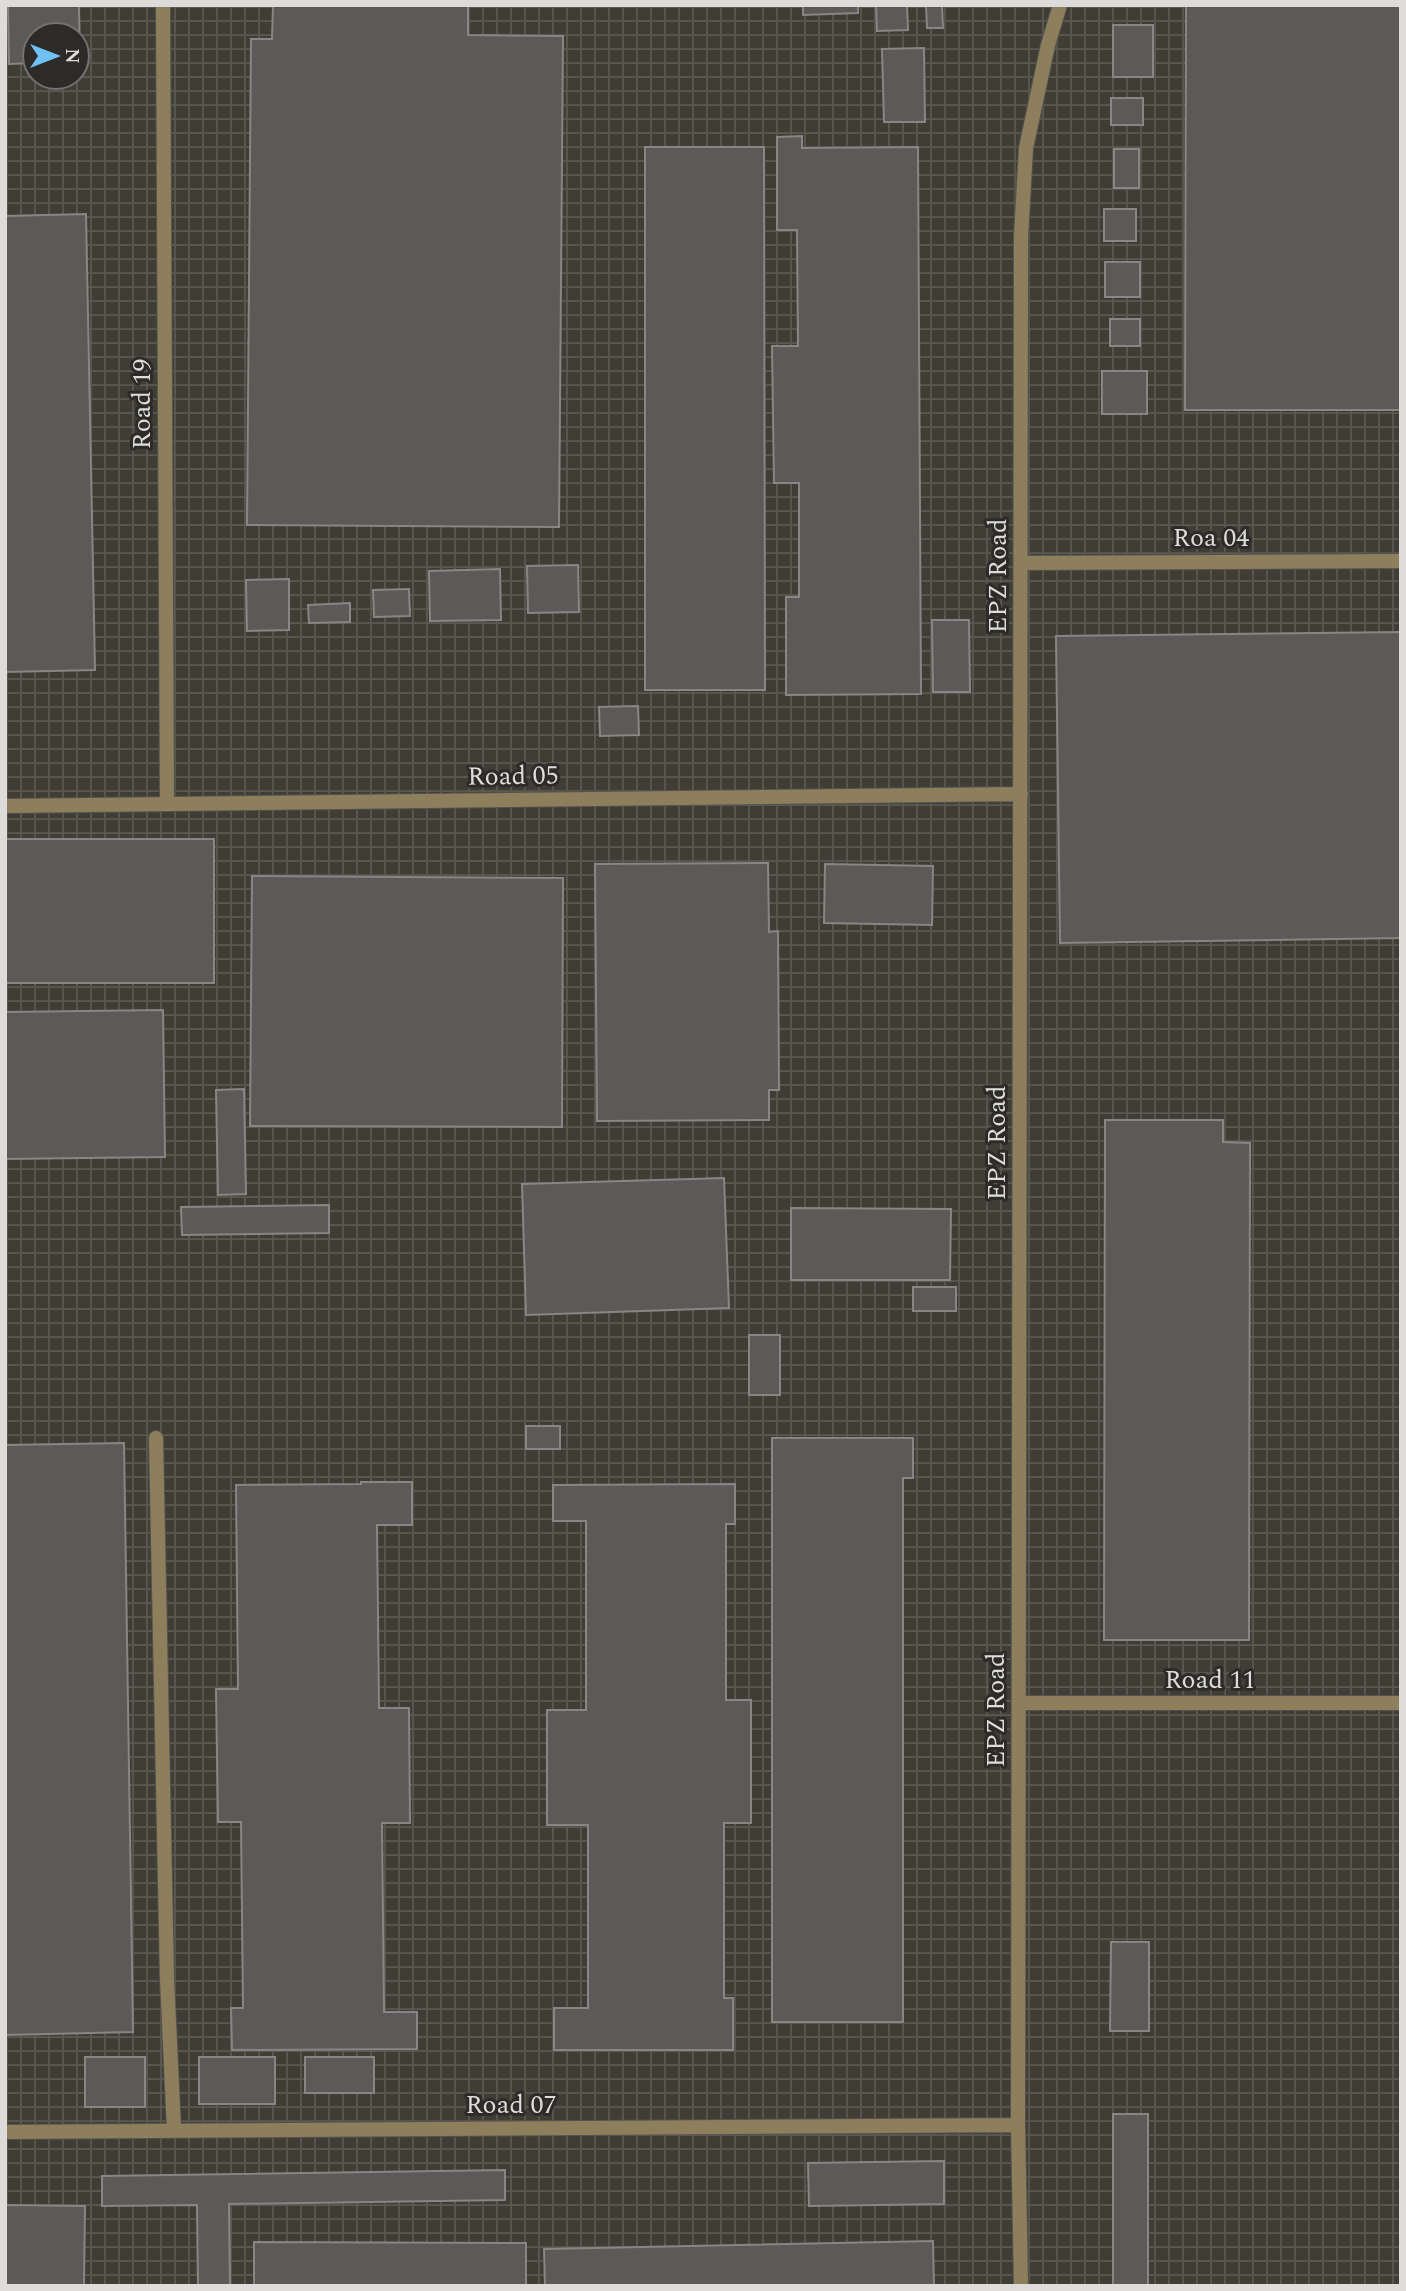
<svg xmlns="http://www.w3.org/2000/svg" width="1406" height="2291" viewBox="0 0 1406 2291" font-family="Spectral,serif">
  <style>
    .industrial { fill: url(#industrial-grid); fill-rule: evenodd }
    .building { fill: #5b5a58; stroke: #888684; stroke-width: 2 }
    .lines { fill: none; stroke-linecap: round; stroke-linejoin: round }
    .minor-casing { stroke: #545351; stroke-width: 16 }
    .minor { stroke: #8d7f5c; stroke-width: 14 }
    .labels { text-anchor: middle; stroke-width: 6; stroke-linejoin: round; paint-order: stroke }
    .street-label { font-size: 26px; fill: #dddcdb; stroke: #2c2b29 }
  </style>
  <defs>
    <pattern id="industrial-grid" width="8" height="8" patternUnits="userSpaceOnUse" patternTransform="scale(1.75)"><rect width="8" height="8" fill="#403d35"/><path d="M0 4h8M4 0v8" fill="none" stroke="#5b5852"/></pattern>
  </defs>
  <rect width="100%" height="100%" fill="#363533"/>
  <path class="industrial" d="M5 5H1401V2286H5ZM35 35H77V77H35Z"/>
  <path class="building" d="M8 5 79 6 80 62H77V35H35V63L9 64Z
    M273 5H468V35L563 36 559 527 247 525 251 39H272Z
    M803 5H858V13L803 15Z
    M876 5H907L908 30 877 31Z
    M926 5H942L943 28H927Z
    M1186 5H1401V410H1185Z
    M1113 25H1153V77H1113Z
    M924 48 925 122H884L882 49Z
    M1111 98H1143V125H1111Z
    M802 136V148L918 147 921 694 786 695V597H799V483H774L772 346H798L797 230H777V137Z
    M645 147H764L765 690H645Z
    M1114 149H1139V188H1114Z
    M1104 209H1136V241H1104Z
    M86 214 95 670 5 672V216Z
    M1105 262H1140V297H1105Z
    M1110 319H1140V346H1110Z
    M1102 371H1147V414H1102Z
    M578 565 579 612 528 613 527 566Z
    M500 569 501 620 430 621 429 571Z
    M289 579V630L247 631 246 580Z
    M409 589 410 616 374 617 373 590Z
    M350 603V622L309 623 308 605Z
    M932 620H969L970 692H933Z
    M1401 632V938L1060 943 1056 636Z
    M638 706 639 735 600 736 599 707Z
    M5 839H214V983H5Z
    M768 863 769 932 778 931 779 1090H769V1120L597 1121 595 864Z
    M825 864 933 866 932 925 824 923Z
    M252 876 563 878 562 1127 250 1126Z
    M163 1010 165 1157 5 1159V1012Z
    M244 1089 246 1194 218 1195 216 1090Z
    M1105 1120H1223V1142L1250 1143 1249 1640H1104Z
    M724 1178 729 1308 526 1315 522 1184Z
    M329 1205V1233L182 1235 181 1207Z
    M791 1208 951 1209 950 1280H791Z
    M913 1287H956V1311H913Z
    M749 1335H780V1395H749Z
    M526 1426H560V1449H526Z
    M772 1438H913V1478H903V2022H772Z
    M124 1443 133 2032 5 2035V1445Z
    M361 1482H412V1525H377L379 1708H409L410 1823H382L384 2012H417V2049L232 2050 231 2008H243L241 1822H218L216 1689H238L236 1485 361 1484Z
    M735 1484V1524H726V1700H751V1823H724V1998H733V2050H554V2008H588V1825H547V1710H586V1521H553V1485Z
    M1111 1942H1149V2031H1110Z
    M85 2057H145V2107H85Z
    M199 2057H275V2104H199Z
    M305 2057H374V2093H305Z
    M1113 2114H1148V2286H1113Z
    M944 2161V2204L809 2206 808 2163Z
    M505 2170V2200L229 2204 230 2286H198L197 2205 102 2206V2176Z
    M5 2205 85 2206 84 2286H5Z
    M933 2241 934 2286H545L544 2249Z
    M254 2242 526 2243V2286H254Z"/>
  <g class="lines">
    <defs>
      <path id="minor" d="M163 5 167 803
        M1022 563 1401 561
        M5 806 1021 794
        M156 1438 167 1979 174 2130
        M1019 1703H1401
        M5 2132 1018 2125
        M1021 2286 1018 2125 1021 236 1026 148 1048 45 1060 5"/>
    </defs>
    <use href="#minor" class="minor-casing"/>
    <use href="#minor" class="minor"/>
  </g>
  <g class="labels">
    <g class="street-label">
      <text transform="translate(141 404) rotate(-90)" y="9">Road 19</text>
      <text x="1211" y="546">Roa 04</text>
      <text transform="translate(997 576) rotate(-90)" y="9">EPZ Road</text>
      <text transform="translate(513 775) rotate(-1)" y="9">Road 05</text>
      <text transform="translate(996 1143) rotate(-90)" y="9">EPZ Road</text>
      <text x="1210" y="1688">Road 11</text>
      <text transform="translate(995 1710) rotate(-90)" y="9">EPZ Road</text>
      <text x="511" y="2113">Road 07</text>
    </g>
  </g>
  <rect width="1406" height="2291" fill="none" stroke="#dddcdb" stroke-width="14"/>
  <g transform="translate(56 56) rotate(90)"><circle r="33" fill="#2c2b29" stroke="#737270" stroke-width="2"/>
  <path d="M0-5L12 26L0 18L-12 26Z" fill="#72c1f5"/>
  <text y="-10" font-size="19" font-weight="bold" text-anchor="middle" fill="#dddcdb">N</text>
  </g>
</svg>
